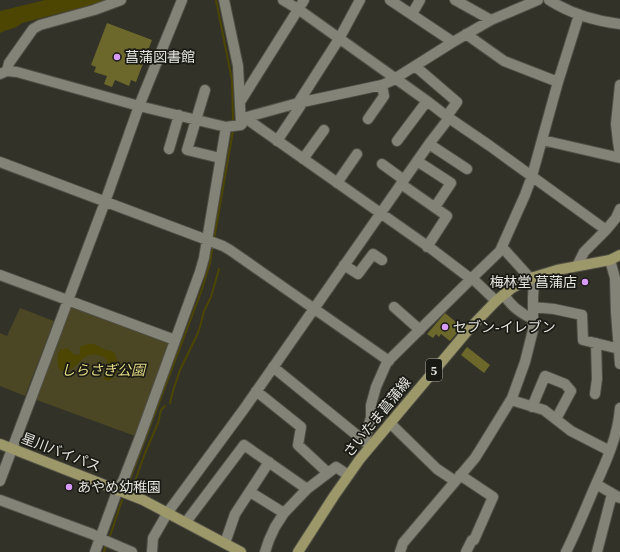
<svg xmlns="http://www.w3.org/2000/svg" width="620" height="552" viewBox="0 0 620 552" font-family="'Times New Roman','Noto Sans JP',serif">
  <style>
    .green { fill: #4b4724 }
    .water { fill: #4c4602 }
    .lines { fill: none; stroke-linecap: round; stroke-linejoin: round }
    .stream { stroke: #4c4602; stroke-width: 2 }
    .building { fill: #6c672b }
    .minor-casing { stroke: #504f46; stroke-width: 12 }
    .major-casing { stroke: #504f46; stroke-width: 12 }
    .minor { stroke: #848377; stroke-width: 10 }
    .major { stroke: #9c9869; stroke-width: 10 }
    .poi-dot { fill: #d89af8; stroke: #1a1a15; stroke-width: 1.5 }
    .labels { text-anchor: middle; stroke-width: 3.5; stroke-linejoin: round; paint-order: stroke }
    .shield { fill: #1a1a15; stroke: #a8a8a2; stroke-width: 1 }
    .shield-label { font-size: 13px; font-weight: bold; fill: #e5e5de }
    .poi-label { font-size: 14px; fill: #e5e5de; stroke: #1a1a15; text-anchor: start }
    .park-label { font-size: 14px; font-style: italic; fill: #e3da82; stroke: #1a1a15 }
    .street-label { font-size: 14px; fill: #e5e5de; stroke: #1a1a15 }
  </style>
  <rect width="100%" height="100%" fill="#333228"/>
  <path class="green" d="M69 305 170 341 135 436 34 399Z
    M20 308 54 321 25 396 0 386V333L7 336Z"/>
  <path class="water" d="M45 0H106L91 5 22 23C16 29 7 29 0 33V11Z
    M89 344C96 343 98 347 104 349 106 350 110 350 113 352 115 353 115 354 116 357 121 366 117 376 108 381L104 379C105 375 107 371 108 367 109 356 96 352 87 356 78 360 70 377 59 369 57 362 57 356 60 350L67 348 73 354 78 355 80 354V347L84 345Z"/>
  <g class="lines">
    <path class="stream" d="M216 0 232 80 233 120
      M214 239 233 131
      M170 403 173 391 180 370 197 335 200 327 204 311 211 297 219 269
      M133 483 135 481 145 453 158 423 161 410 165 406
      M128 485 201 292 210 263 213 245
      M109 539 122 500
      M104 552 106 545"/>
  </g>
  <path class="building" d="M107 23 152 40 136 82 131 80 129 86 115 80 112 87 104 84 107 76 94 72 96 67 91 65Z
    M445 313 462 327 450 341 441 334 439 337 436 334 433 338 427 334Z
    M467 347 490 365 484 373 461 355Z"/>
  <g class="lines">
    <defs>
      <path id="minor" d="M224 0 238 66 241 125
        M283 0 298 9 427 101 449 118 490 146 606 230
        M390 0 453 42
        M455 0 491 20
        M549 0C571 14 595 21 620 24
        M412 14 420 0
        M466 34 504 61 558 82
        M415 66 457 102 447 116
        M7 71 9 63 33 29 40 25 94 10 121 0
        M0 74 7 71 17 72 139 106 226 127 241 125 247 117 298 103 382 85 391 81 453 42 491 20 538 0
        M620 85 616 124 618 142 620 155
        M205 90 187 150 220 158
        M240 102 304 0
        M298 103 339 39 360 0
        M247 117 251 122 433 250 471 279
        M368 119 384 96 382 85
        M542 140 620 158
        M277 141 303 102
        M397 141 427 101
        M429 144 467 169
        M169 149 179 115
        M303 159 324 130
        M417 161 451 183 435 207
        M0 162 223 246 230 250 389 361
        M382 164 404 180
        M337 183 357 154
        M401 184 447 216 427 247
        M502 247 530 278
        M610 260 615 278 616 312 620 364
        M344 265 358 274 373 254 382 260
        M577 266 584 252 606 230 616 218 620 209
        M0 275 175 340
        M472 278 496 301
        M504 294C510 306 522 314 533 319
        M394 307 420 330
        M533 307 554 309 582 315 583 340 619 349
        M273 367 369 445
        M256 391 301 427 298 445 328 473
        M595 394 597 379 596 343
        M511 400 544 410 571 431 610 451
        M532 407 545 376 565 384 571 391 556 419
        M390 423 437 469 455 481
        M365 440 371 417V405L376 387 387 362 471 279 473 277 500 251 525 195 532 176 558 82 579 15
        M460 475 493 497 474 540H472L466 552
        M0 481 105 202 139 106 182 0
        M596 484 620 498
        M250 492 284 513
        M0 500 92 534 104 540 132 552
        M186 522 244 445 307 489
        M225 543 235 514 269 462
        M95 552 118 489 123 481 140 437 200 272 204 258 226 127
        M152 552 153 538 168 512 244 409 429 144 449 118
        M265 552 269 540 275 527 284 513 307 489 336 467 348 475
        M400 552 403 543 475 458 485 442 512 398 525 362 533 330V298L534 277
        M566 552C577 530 586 507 596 484 607 460 618 435 620 408
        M597 552 612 494"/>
      <path id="major" d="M0 444 143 500 241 552
        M298 552 334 496 360 459 470 328 496 301 512 288 534 277 557 270 610 260 620 255"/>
    </defs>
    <use href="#minor" class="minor-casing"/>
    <use href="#major" class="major-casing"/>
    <use href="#minor" class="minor"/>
    <use href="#major" class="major"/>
  </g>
  <g class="poi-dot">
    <circle cx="117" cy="57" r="4"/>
    <circle cx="585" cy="282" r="4"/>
    <circle cx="445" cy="327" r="4"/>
    <circle cx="69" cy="487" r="4"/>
  </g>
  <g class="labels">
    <rect class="shield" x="426" y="359" width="16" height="22" rx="3"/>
    <g class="shield-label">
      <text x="434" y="375">5</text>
    </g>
    <g class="poi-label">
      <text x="125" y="62">菖蒲図書館</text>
      <text x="577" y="287" text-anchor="end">梅林堂 菖蒲店</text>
      <text x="453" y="332">セブン-イレブン</text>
      <text x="77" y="492">あやめ幼稚園</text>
    </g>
    <g class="park-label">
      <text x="103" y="375">しらさぎ公園</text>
    </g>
    <g class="street-label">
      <text transform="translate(377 417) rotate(-51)" y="5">さいたま菖蒲線</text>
      <text transform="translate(61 452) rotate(21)" y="5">星川バイパス</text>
    </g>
  </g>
</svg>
